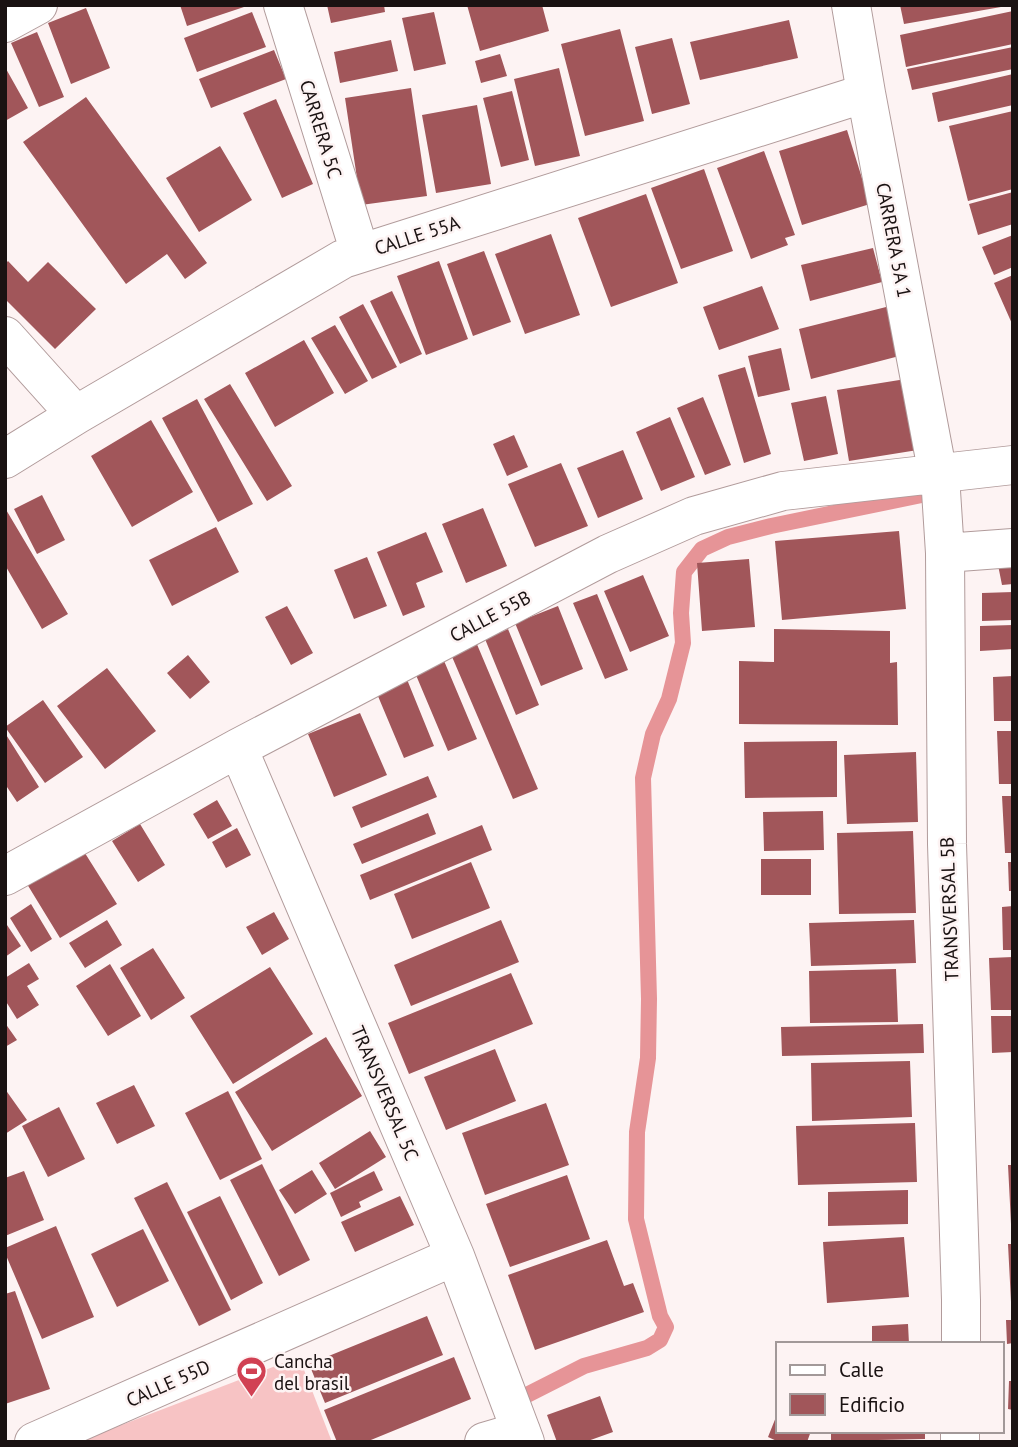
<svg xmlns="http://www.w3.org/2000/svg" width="1018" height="1447" viewBox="0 0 1018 1447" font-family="'PT Sans',sans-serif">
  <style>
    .grass { fill: #f7c3c4 }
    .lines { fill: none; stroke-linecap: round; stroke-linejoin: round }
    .stream { stroke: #e69497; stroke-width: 16 }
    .building { fill: #a1565a }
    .minor-casing { stroke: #b19b9b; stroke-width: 40 }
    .minor { stroke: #fff; stroke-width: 38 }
    .labels { text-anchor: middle; stroke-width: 5; stroke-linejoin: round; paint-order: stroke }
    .street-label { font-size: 19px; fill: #1a1212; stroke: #fdf3f3 }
    .poi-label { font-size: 19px; fill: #1a1212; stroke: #fdf3f3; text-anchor: start }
  </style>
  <rect width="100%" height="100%" fill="#fdf3f3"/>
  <path class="grass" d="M299 1357 332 1442H77Z"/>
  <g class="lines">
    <path class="stream" d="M511 1403 584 1366 647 1348 660 1340 666 1327 660 1316 636 1219 637 1132 648 1058 649 999 643 778 653 734 669 699 683 643 681 613 684 572 702 549 728 537 771 526 941 491"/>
  </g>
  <path class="building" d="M180 5H247V6L187 26Z
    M327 5H384L385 12 331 23Z
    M467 5H542L549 31 480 51Z
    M900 5H1001V7L904 24Z
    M86 8 110 68 71 84 48 23Z
    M1013 11V44L906 67 900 35Z
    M252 12 266 47 197 72 184 38Z
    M434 12 446 64 414 71 402 18Z
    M789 20 798 58 700 80 690 42Z
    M620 29 644 121 585 136 561 44Z
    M37 32 64 97 39 107 11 43Z
    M672 38 690 104 652 114 635 47Z
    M391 40 398 71 340 83 334 52Z
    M1013 47V69L912 90 907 69Z
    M274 50 286 79 211 108 199 79Z
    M500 54 507 76 481 83 475 61Z
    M5 67 28 108 5 121Z
    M559 68 580 156 535 166 514 79Z
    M1013 74V105L938 122 932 93Z
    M411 88 427 196 361 205 345 98Z
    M512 91 529 160 501 167 483 98Z
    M86 97 207 263 185 279 167 254 126 284 23 142Z
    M276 99 313 184 282 198 243 113Z
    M477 105 491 184 436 193 422 115Z
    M1013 111V189L968 201 949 126Z
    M847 130 870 204 802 225 779 151Z
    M220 146 252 200 199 232 166 178Z
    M764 151 795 235 785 238 788 245 751 259 717 168Z
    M704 169 733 251 681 269 651 188Z
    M1013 192V224L978 235 969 204Z
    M646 194 678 283 611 307 578 218Z
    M551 234 580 315 525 334 495 254Z
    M1013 235V267L994 275 982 247Z
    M873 248 882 282 810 301 801 265Z
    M484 251 511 322 473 336 447 264Z
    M8 261 28 282 48 262 96 309 55 349 5 299V264Z
    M439 261 468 339 426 355 397 276Z
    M1013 275V326L994 283Z
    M762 286 779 329 719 350 703 307Z
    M392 291 422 354 400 364 370 301Z
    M363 304 397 367 372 379 339 317Z
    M894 305 907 354 811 379 799 329Z
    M335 325 368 381 345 394 311 338Z
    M304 340 334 393 275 427 245 373Z
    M781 348 790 390 758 397 748 356Z
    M745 367 771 454 744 463 718 375Z
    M912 378 924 449 849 461 837 390Z
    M230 384 292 486 267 501 204 399Z
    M826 396 838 454 804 461 791 403Z
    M703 397 731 465 705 475 677 408Z
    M197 399 253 504 218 522 162 418Z
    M670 417 695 477 661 491 636 432Z
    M151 420 193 492 132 527 91 456Z
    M514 435 528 467 507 476 493 444Z
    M623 450 643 499 598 518 577 468Z
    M561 463 588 526 535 547 508 484Z
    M42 495 65 540 37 554 14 509Z
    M5 508 68 614 42 629 5 565Z
    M483 508 507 566 466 583 442 524Z
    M216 527 239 572 172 606 149 560Z
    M899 531 906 609 782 620 775 541Z
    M426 532 443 572 416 583 425 607 403 616 377 552Z
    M367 557 387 606 354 619 334 570Z
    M749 559 755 627 702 631 697 563Z
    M1013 564V584L1002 585 998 565Z
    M643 575 669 636 630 652 604 591Z
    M1013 592V620L982 621V593Z
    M597 594 628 670 605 679 573 603Z
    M287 606 313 653 291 665 265 617Z
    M558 606 583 669 541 686 515 623Z
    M1013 625V649L980 651V626Z
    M508 629 539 705 516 715 485 639Z
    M774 629 890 631V663L897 662 898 725 739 724V661L774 662Z
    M476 642 538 789 513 799 450 652Z
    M188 655 210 682 190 699 167 673Z
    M442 656 477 739 448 751 413 668Z
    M107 668 156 731 105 769 57 706Z
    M1013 676V721H994L993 677Z
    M406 677 434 746 404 758 375 689Z
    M43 700 83 757 45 783 5 727Z
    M360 713 387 775 334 797 308 734Z
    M997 731H1013V784H999Z
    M5 733 39 787 17 802 5 784Z
    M837 741V797L745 798 744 742Z
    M916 752 918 822 847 824 844 755Z
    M428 776 437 797 361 828 352 807Z
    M1002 796H1013V853H1005Z
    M217 800 232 826 208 839 193 814Z
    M823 811 824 850 764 851 763 812Z
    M428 813 436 834 362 864 353 844Z
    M140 824 165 865 138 882 112 841Z
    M482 825 492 850 370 900 360 875Z
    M237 828 251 855 226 868 212 842Z
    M913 831 916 913 839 914 837 833Z
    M83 850 117 904 60 938 27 884Z
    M761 859H811V895H761Z
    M471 862 490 908 412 939 394 894Z
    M1008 862H1013V891H1009Z
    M31 904 52 939 31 952 10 918Z
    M1013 906V950H1003L1002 907Z
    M274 912 289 939 262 955 246 927Z
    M107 920 122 945 85 968 69 943Z
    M501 920 519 962 411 1006 394 965Z
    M914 920 916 963 811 966 809 923Z
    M5 922 21 946 5 957Z
    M153 948 185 998 151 1020 120 968Z
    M1013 957V1010H991L989 958Z
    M29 963 39 979 27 986 39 1005 17 1019 5 1000V978Z
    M110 964 141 1016 108 1036 76 986Z
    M270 967 313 1034 233 1084 190 1016Z
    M896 969 898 1022 810 1023 809 971Z
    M511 973 533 1024 409 1074 388 1023Z
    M991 1016H1013V1052L992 1053Z
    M5 1023 17 1040 5 1047Z
    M923 1024 924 1053 782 1056 781 1027Z
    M326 1037 362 1096 272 1151 235 1092Z
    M495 1049 516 1101 446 1130 424 1077Z
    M910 1061 912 1117 812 1121 811 1063Z
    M134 1085 155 1126 117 1144 96 1103Z
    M5 1089 27 1120 5 1134Z
    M228 1091 262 1159 220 1180 185 1113Z
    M546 1103 569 1165 485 1195 462 1133Z
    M59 1107 85 1159 48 1177 22 1126Z
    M915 1123 917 1182 798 1185 796 1126Z
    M370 1131 386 1157 335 1189 319 1163Z
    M262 1164 310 1260 279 1276 230 1180Z
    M1008 1165H1013V1224H1011Z
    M312 1170 327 1194 295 1214 279 1190Z
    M24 1171 44 1220 5 1236V1178Z
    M374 1171 383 1190 359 1202 361 1207 341 1217 330 1193Z
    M567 1175 590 1239 510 1267 486 1204Z
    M167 1182 231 1310 199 1326 134 1198Z
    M908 1190V1224L828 1226V1192Z
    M220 1196 263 1283 231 1300 187 1212Z
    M400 1196 414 1225 355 1252 341 1222Z
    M56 1226 94 1317 42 1339 5 1253V1248Z
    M143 1229 169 1281 117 1307 91 1254Z
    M904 1237 909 1297 827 1303 823 1242Z
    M607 1240 624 1286 633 1283 644 1312 535 1350 508 1275Z
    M1008 1244H1013V1302H1011Z
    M15 1291 50 1389 5 1404V1294Z
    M427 1316 443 1355 325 1403 309 1364Z
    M1006 1320H1013V1343L1007 1344Z
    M908 1324 909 1344H872V1326Z
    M454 1357 471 1399 366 1442H337L324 1410Z
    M1009 1381H1013V1410L1008 1409Z
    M600 1396 613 1432 585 1442H557L547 1415Z
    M778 1412V1431H811L807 1442H779L768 1437Z
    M831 1431H925V1439L831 1441Z"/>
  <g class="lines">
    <defs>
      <path id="minor" d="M283 5 360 253
        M851 5 866 93 941 491 945 553 947 844 961 1300V1344
        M5 23 38 5
        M5 336 76 415
        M5 459 76 415 343 259 866 93
        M945 553 1013 548
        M238 748 455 1256 525 1442
        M5 876 238 748 608 554 694 516 783 491 1013 465
        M34 1442 455 1256
        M484 1442 521 1431
        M960 1442V1431"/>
    </defs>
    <use href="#minor" class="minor-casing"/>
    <use href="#minor" class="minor"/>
  </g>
  <defs>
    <symbol id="stadium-pin" viewBox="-11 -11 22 30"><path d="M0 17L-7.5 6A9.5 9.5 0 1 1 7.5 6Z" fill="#d14153" stroke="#fdf3f3"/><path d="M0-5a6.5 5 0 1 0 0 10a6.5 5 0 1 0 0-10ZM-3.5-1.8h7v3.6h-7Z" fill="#fff"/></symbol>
  </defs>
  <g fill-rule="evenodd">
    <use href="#stadium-pin" x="234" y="1354" width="35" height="47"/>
  </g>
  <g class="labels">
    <g class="street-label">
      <text transform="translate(321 129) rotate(73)" y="7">CARRERA 5C</text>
      <text transform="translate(417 235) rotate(-18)" y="7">CALLE 55A</text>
      <text transform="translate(894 240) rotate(79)" y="7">CARRERA 5A 1</text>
      <text transform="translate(490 616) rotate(-28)" y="7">CALLE 55B</text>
      <text transform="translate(949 909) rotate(-92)" y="7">TRANSVERSAL 5B</text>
      <text transform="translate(385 1093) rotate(67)" y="7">TRANSVERSAL 5C</text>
      <text transform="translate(168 1383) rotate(-24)" y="7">CALLE 55D</text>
    </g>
    <g class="poi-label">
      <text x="274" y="1368">Cancha<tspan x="274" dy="22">del brasil</tspan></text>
    </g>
  </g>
  <rect width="1018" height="1447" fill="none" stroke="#1a1212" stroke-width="14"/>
  <rect x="776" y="1342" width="228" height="91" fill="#fdf3f3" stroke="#a29999" stroke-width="2"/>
  <rect x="790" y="1365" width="35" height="10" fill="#ffffff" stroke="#a29999" stroke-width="2"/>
  <text x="839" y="1377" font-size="21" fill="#1a1212">Calle</text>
  <rect x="790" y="1394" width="35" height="21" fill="#a1565a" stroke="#a29999" stroke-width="2"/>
  <text x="839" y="1412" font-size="21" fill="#1a1212">Edificio</text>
</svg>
